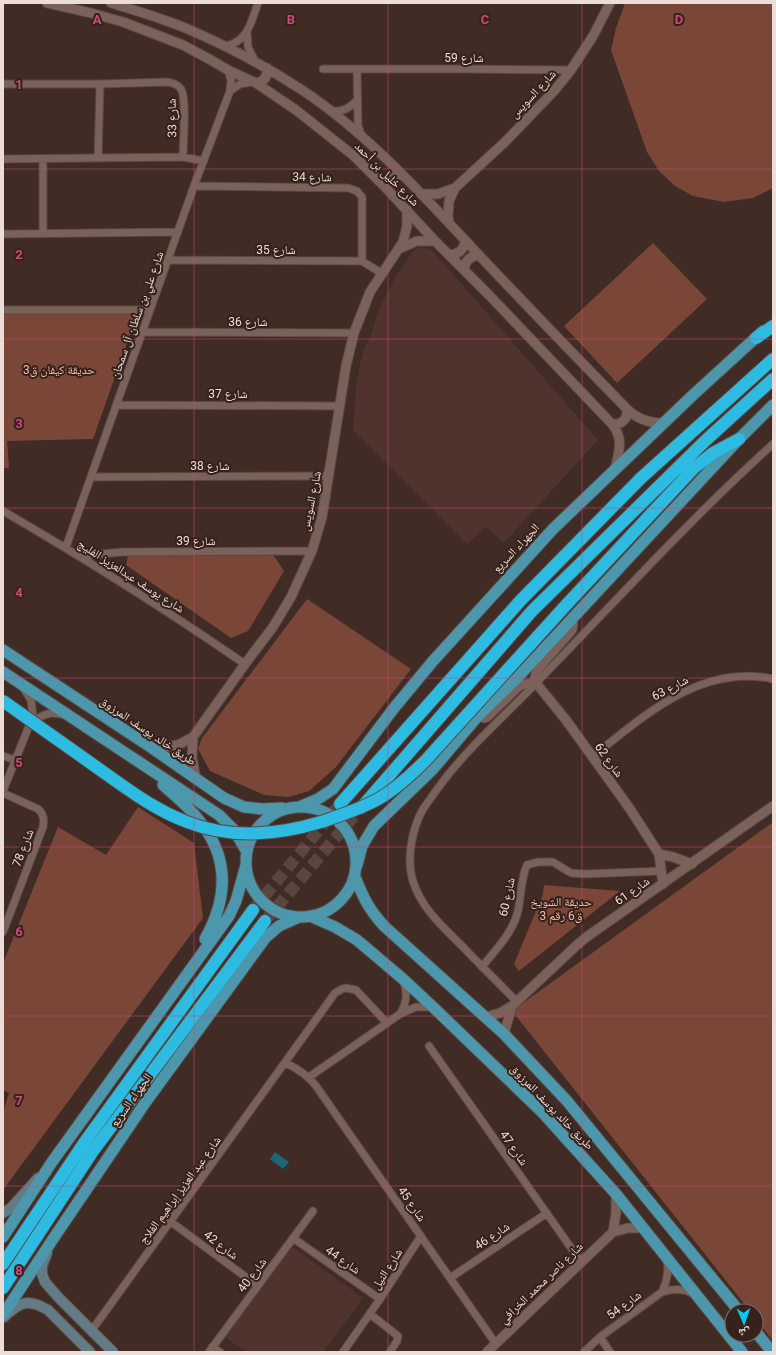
<svg xmlns="http://www.w3.org/2000/svg" width="776" height="1355" viewBox="0 0 776 1355" font-family="Roboto,'Noto Naskh Arabic',sans-serif">
  <style>
    .built { fill: #4f332c }
    .green { fill: #794638 }
    .water { fill: #1e667b }
    .lines { fill: none; stroke-linecap: round; stroke-linejoin: round }
    .motorway-tunnel { stroke: #5a4640; stroke-width: 12; stroke-dasharray: 12 6; stroke-linecap: butt }
    .minor-casing { stroke: #594843; stroke-width: 9 }
    .tertiary-casing { stroke: #594843; stroke-width: 11 }
    .secondary-casing { stroke: #594843; stroke-width: 12 }
    .primary-casing { stroke: #594843; stroke-width: 13 }
    .motorway-casing { stroke: #594843; stroke-width: 14 }
    .minor { stroke: #7a615a; stroke-width: 7 }
    .tertiary { stroke: #7a615a; stroke-width: 9 }
    .secondary { stroke: #637c83; stroke-width: 10 }
    .primary { stroke: #4c97ac; stroke-width: 11 }
    .motorway { stroke: #2ebbe2; stroke-width: 12 }
    .motorway-bridge-casing { stroke: #594843; stroke-width: 14; stroke-linecap: butt }
    .motorway-bridge { stroke: #2ebbe2; stroke-width: 12 }
    .grid { fill: none; stroke: #cc497a; stroke-width: 1; stroke-opacity: 0.55 }
    .labels { text-anchor: middle; stroke-width: 4; stroke-linejoin: round; paint-order: stroke }
    .street-label { font-size: 12px; fill: #ecddd9; stroke: #36211b }
    .park-label { font-size: 12px; fill: #f9bbab; stroke: #36211b }
    .grid-label { font-size: 13px; text-anchor: middle; font-weight: bold; fill: #cc497a; stroke: #36211b; stroke-width: 4; stroke-linejoin: round; paint-order: stroke }
  </style>
  <rect width="100%" height="100%" fill="#402b25"/>
  <path class="built" d="M420 247 431 249 598 440 504 543 486 527 467 544 353 430 356 387 360 364 365 346 371 335 379 309 396 276 413 251Z
    M290 1245 363 1298 323 1352H246L223 1336Z"/>
  <path class="green" d="M625 3H773V188L753 198 724 202 693 196 675 186 659 171 647 152 611 50 616 28Z
    M653 243 707 299 617 383 564 326Z
    M3 313 130 314 135 320 93 439 7 441 9 468H3Z
    M272 553 284 571 248 631 231 638 126 565 128 556Z
    M307 599 411 669 336 767 309 791 289 797 264 795 210 771 198 749 202 738Z
    M138 807 194 843 203 918 3 1190V1112L9 1093 3 1090V963L58 827 106 855Z
    M773 822V1341L756 1319V1311H750L512 1011Z
    M544 885 620 891 519 971 514 964 543 894Z"/>
  <path class="water" d="M275 1152 289 1162 283 1169 270 1159Z"/>
  <g class="lines">
    <path class="motorway-tunnel" d="M253 910 340 804
      M265 921 354 816"/>
    <defs>
      <path id="minor" d="M247 32 248 47 255 61
        M225 46C248 42 251 22 258 3
        M323 69H465L571 70
        M357 70 358 125 361 135
        M3 84H100L167 82C173 83 177 84 181 89 187 98 183 144 183 157
        M230 91 240 84 252 82
        M330 111C342 112 349 109 357 100
        M98 158 100 84
        M3 159 183 157 204 161
        M194 186 348 188 357 191 362 197V261
        M43 233V159
        M3 234 178 232
        M168 260 362 261 381 273
        M3 310H150
        M142 332 354 333
        M117 405 339 406
        M91 477 329 476
        M3 511C86 559 166 610 245 664
        M66 547 194 186 230 91 231 80 228 70
        M81 556 122 552 312 551
        M32 723C42 714 51 711 64 715
        M3 756 15 760
        M592 757C644 716 701 663 773 679
        M3 791 33 716 31 700 24 689
        M3 793 38 809C44 814 44 820 43 827L3 932
        M482 967C495 950 513 933 518 911 521 898 521 877 527 865L538 862H553L571 873 584 874 662 871
        M517 1002C499 983 480 965 462 946 443 927 421 908 413 881 406 859 412 829 423 809 428 802 433 795 438 788 467 748 504 717 537 682 615 602 690 519 773 444
        M400 1014C407 1003 408 993 403 980
        M429 1046 581 1262
        M286 1063C298 1069 308 1075 316 1086L496 1344
        M309 1077 400 1014 416 1007H432
        M171 1222 258 1286
        M293 1238 380 1299
        M450 1278 547 1213
        M662 1292C667 1281 670 1270 666 1259
        M370 1314 398 1336 397 1341 390 1352
        M92 1330 335 993 342 989 346 988 356 990 387 1023
        M600 1337 610 1352
        M212 1347 220 1352
        M209 1352 313 1211
        M343 1352 380 1299 421 1236
        M584 1352 600 1337 662 1292C674 1289 683 1288 694 1294"/>
      <path id="tertiary" d="M47 3 91 13 123 22 183 45 209 59 228 70 256 83 296 110 354 156 386 188 435 241 489 295 612 424C624 438 619 453 615 469
        M111 3C137 11 165 19 190 30 229 47 267 67 302 90 367 133 423 195 476 252 526 305 576 357 627 409 637 419 649 423 663 423
        M256 83C264 82 268 77 267 68
        M386 188C388 179 393 175 402 175
        M421 194H438L455 188
        M449 223 448 216 449 201 455 188 506 141 554 91 571 70 593 36 610 3
        M399 249 417 241H435
        M450 255C459 254 465 249 465 240
        M464 270C465 261 470 256 479 255
        M612 424C622 425 628 419 627 409
        M571 619 573 624 572 630 537 670 535 677 536 683 566 720 630 809 659 854 663 884
        M478 716 484 718 487 717 519 686 524 684 536 683
        M193 737 192 758 196 779
        M149 746 164 747 178 745 193 737 245 664 273 627 291 597 312 551 322 517 346 366 354 333 370 292 403 242 407 226V210
        M659 854 673 857 692 864
        M486 1017 500 1013 512 1006 578 944 588 936 773 806
        M504 1034 512 1006
        M613 1232 616 1213V1194
        M487 1352 613 1232 628 1228H644"/>
      <path id="secondary" d="M3 1213 11 1208 38 1178
        M47 1253 42 1266V1274L45 1282 59 1298 113 1352
        M4 1317C20 1302 28 1298 48 1310L90 1352"/>
      <path id="primary" d="M3 650 149 746 224 798 244 807 262 809 282 808
        M3 672 219 815 234 830 247 852
        M163 785C175 796 188 806 198 819 230 857 228 898 205 939
        M246 862a55 55 0 1 1 110 0a55 55 0 1 1-110 0Z
        M299 807 318 799 333 789 394 708 433 661 553 529 693 395 763 331
        M357 865 362 846 374 826 433 769 478 716 517 678 739 439 773 405
        M355 877C364 899 368 908 384 926L504 1034 567 1101 739 1311
        M310 916 335 927 357 940 403 979 433 1007 542 1112 616 1194 742 1352
        M3 1237 52 1162 229 916 236 901 246 865
        M3 1315 53 1239 145 1103 266 937 279 926 299 917
        M756 1332 772 1352"/>
      <path id="motorway" d="M756 338 773 326
        M567 604 694 468 713 453 739 439
        M340 804 521 600 641 478 773 359
        M361 808 532 611 705 441 773 379
        M3 1264 84 1143 253 910
        M3 1288 93 1151 265 921"/>
    </defs>
    <use href="#minor" class="minor-casing"/>
    <use href="#tertiary" class="tertiary-casing"/>
    <use href="#secondary" class="secondary-casing"/>
    <use href="#primary" class="primary-casing"/>
    <use href="#motorway" class="motorway-casing"/>
    <use href="#minor" class="minor"/>
    <use href="#tertiary" class="tertiary"/>
    <use href="#secondary" class="secondary"/>
    <use href="#primary" class="primary"/>
    <use href="#motorway" class="motorway"/>
    <defs>
      <path id="motorway-bridge" d="M3 701C33 722 62 743 92 764 122 785 152 809 187 822 230 839 278 835 321 822 341 815 361 809 380 798 397 788 412 774 426 760L567 604"/>
    </defs>
    <use href="#motorway-bridge" class="motorway-bridge-casing"/>
    <use href="#motorway-bridge" class="motorway-bridge"/>
  </g>
  <path class="grid" d="M194 3V1352M388 3V1352M582 3V1352M3 169H773M3 339H773M3 508H773M3 678H773M3 847H773M3 1016H773M3 1186H773"/>
  <g class="labels">
    <g class="street-label">
      <text x="464" y="62">شارع 59</text>
      <text transform="translate(533 94) rotate(-47)" y="4">شارع السويس</text>
      <text transform="translate(172 118) rotate(-91)" y="4">شارع 33</text>
      <text transform="translate(387 174) rotate(45)" y="4">شارع خليل بن أحمد</text>
      <text transform="translate(312 177) rotate(1)" y="4">شارع 34</text>
      <text x="276" y="254">شارع 35</text>
      <text transform="translate(137 315) rotate(-70)" y="4">شارع علي بن سلطان آل سمحان</text>
      <text x="248" y="326">شارع 36</text>
      <text x="228" y="398">شارع 37</text>
      <text x="210" y="470">شارع 38</text>
      <text transform="translate(311 501) rotate(-78)" y="4">شارع السويس</text>
      <text x="196" y="545">39 شارع</text>
      <text transform="translate(516 548) rotate(-47)" y="4">الجهراء السريع</text>
      <text transform="translate(131 576) rotate(33)" y="4">شارع يوسف عبدالعزيز الفليج</text>
      <text transform="translate(670 688) rotate(-28)" y="4">شارع 63</text>
      <text transform="translate(148 731) rotate(34)" y="4">طريق خالد يوسف المرزوق</text>
      <text transform="translate(609 760) rotate(54)" y="4">شارع 62</text>
      <text transform="translate(23 848) rotate(-69)" y="4">شارع 78</text>
      <text transform="translate(632 891) rotate(-35)" y="4">شارع 61</text>
      <text transform="translate(507 897) rotate(-78)" y="4">شارع 60</text>
      <text transform="translate(131 1100) rotate(-55)" y="4">الجهراء السريع</text>
      <text transform="translate(552 1107) rotate(46)" y="4">طريق خالد يوسف المرزوق</text>
      <text transform="translate(514 1148) rotate(55)" y="4">شارع 47</text>
      <text transform="translate(180 1190) rotate(-54)" y="4">شارع عبد العزيز إبراهيم الفلاج</text>
      <text transform="translate(412 1204) rotate(55)" y="4">شارع 45</text>
      <text transform="translate(492 1236) rotate(-34)" y="4">شارع 46</text>
      <text transform="translate(221 1245) rotate(37)" y="4">شارع 42</text>
      <text transform="translate(343 1260) rotate(35)" y="4">شارع 44</text>
      <text transform="translate(387 1269) rotate(-57)" y="4">شارع النيل</text>
      <text transform="translate(252 1275) rotate(-53)" y="4">شارع 40</text>
      <text transform="translate(541 1283) rotate(-44)" y="4">شارع ناصر محمد الخرافي</text>
      <text transform="translate(624 1305) rotate(-36)" y="4">شارع 54</text>
    </g>
    <g class="park-label">
      <text x="59" y="374">حديقة كيفان ق3</text>
      <text x="561" y="906">حديقة الشويخ<tspan x="561" dy="14">ق6 رقم 3</tspan></text>
    </g>
  </g>
  <g class="grid-label">
    <text x="97" y="24">A</text>
    <text x="291" y="24">B</text>
    <text x="485" y="24">C</text>
    <text x="679" y="24">D</text>
    <text x="19" y="89">1</text>
    <text x="19" y="259">2</text>
    <text x="19" y="428">3</text>
    <text x="19" y="597">4</text>
    <text x="19" y="767">5</text>
    <text x="19" y="936">6</text>
    <text x="19" y="1105">7</text>
    <text x="19" y="1275">8</text>
  </g>
  <rect width="776" height="1355" fill="none" stroke="#ecddd9" stroke-width="8"/>
  <g transform="translate(744 1323) rotate(178)"><circle r="19" fill="#36211b" stroke="#7f6c67"/>
  <path d="M0-3L7 15L0 10L-7 15Z" fill="#00cbf8"/>
  <text y="-6" font-size="11" font-weight="bold" text-anchor="middle" fill="#ecddd9">ش</text>
  </g>
</svg>
